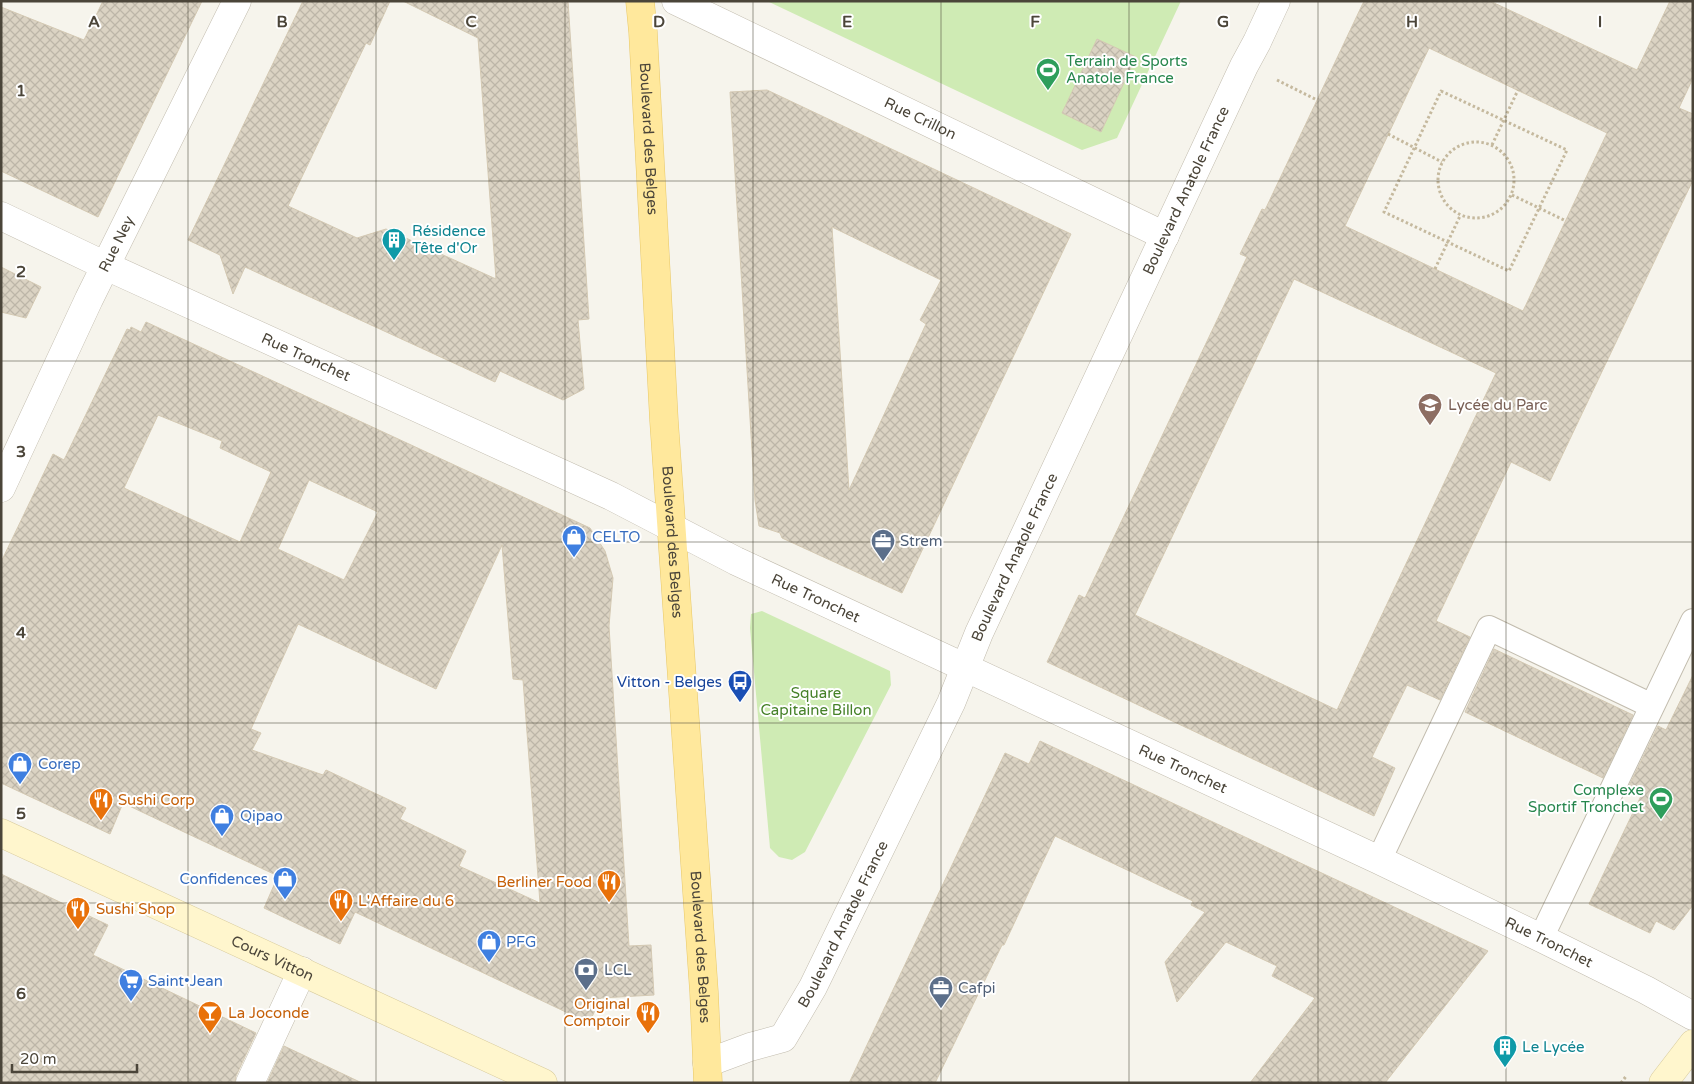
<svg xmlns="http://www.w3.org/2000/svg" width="1694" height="1084" viewBox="0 0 1694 1084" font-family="'Varela Round',sans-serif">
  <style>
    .green { fill: #cfebb4 }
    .building { fill: url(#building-cross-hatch); stroke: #d4c9b3; fill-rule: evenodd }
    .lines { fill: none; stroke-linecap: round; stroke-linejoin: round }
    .service-casing { stroke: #c2bcae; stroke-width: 26 }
    .minor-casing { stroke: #c2bcae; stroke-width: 29 }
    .secondary-casing { stroke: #d7ca9b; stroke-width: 29 }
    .primary-casing { stroke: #e8c867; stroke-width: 29 }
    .path { stroke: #c5b99e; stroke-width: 3; stroke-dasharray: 2.5 2.5; stroke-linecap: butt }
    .service { stroke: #fff; stroke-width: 24 }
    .minor { stroke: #fff; stroke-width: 28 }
    .secondary { stroke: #fff6cd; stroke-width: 28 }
    .primary { stroke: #ffe89c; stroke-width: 28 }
    .grid { fill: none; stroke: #4b4539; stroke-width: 1; stroke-opacity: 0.55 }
    .labels { text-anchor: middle; stroke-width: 4; stroke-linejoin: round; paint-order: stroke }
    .leisure-label { font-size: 15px; fill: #27864d; stroke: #fff; text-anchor: start }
    .street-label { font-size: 15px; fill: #4b4539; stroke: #fff }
    .culture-label { font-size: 15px; fill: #0d838f; stroke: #fff; text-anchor: start }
    .education-label { font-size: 15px; fill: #785e54; stroke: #fff; text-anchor: start }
    .shop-label { font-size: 15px; fill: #366cbe; stroke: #fff; text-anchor: start }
    .service-label { font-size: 15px; fill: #4e5e75; stroke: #fff; text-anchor: start }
    .transit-label { font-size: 15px; fill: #164399; stroke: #fff; text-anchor: end }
    .park-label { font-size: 15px; fill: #458128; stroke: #fff }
    .food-label { font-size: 15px; fill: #c56008; stroke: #fff; text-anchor: start }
    .grid-label { font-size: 16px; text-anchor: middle; font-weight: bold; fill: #4b4539; stroke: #fff; stroke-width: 4; stroke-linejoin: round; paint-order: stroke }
  </style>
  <defs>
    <pattern id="building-cross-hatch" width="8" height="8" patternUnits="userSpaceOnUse" patternTransform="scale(1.25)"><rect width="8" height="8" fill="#dbd3c3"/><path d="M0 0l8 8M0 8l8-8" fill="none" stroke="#bdb6a8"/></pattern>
  </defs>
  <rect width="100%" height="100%" fill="#f6f4ec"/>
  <path class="green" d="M767 1H1181L1117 138 1082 150Z
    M762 611 890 671 891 685 805 852 792 860 779 857 770 848 750 628 751 614Z"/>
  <path class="building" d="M103 1H202L98 217 1 171V7L84 40Z
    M303 1H390L370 45 366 43 288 206 357 238 386 229 496 279 478 38 403 1H568L589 319 578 320 584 389 563 400 500 371 495 382 245 267 233 294 220 255 188 240Z
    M1364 1H1490L1637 70 1670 1H1693V78L1679 108 1693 114V180L1550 481 1511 462 1436 621 1470 637 1440 700 1407 685 1372 757 1395 768 1374 816 1047 662 1079 595 1085 598 1247 257 1240 254 1262 209 1265 210ZM1429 48 1607 133 1523 311 1345 226ZM1294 279 1496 373 1337 710 1135 615Z
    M1097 39 1136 57 1101 132 1062 113Z
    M767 90 1071 234 902 593 782 538 780 533 759 526 755 500 730 92ZM832 227 941 280 920 320 926 324 849 490Z
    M1 267 41 287 26 318 1 312Z
    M146 322 590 528 605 551 613 578 609 626 629 946 651 945 654 995 601 998 589 1023 355 912 340 944 264 908 278 876 201 840 123 803 110 834 1 783V562L53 454 64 460 127 329 130 330 131 327 141 332ZM158 415 222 441 220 448 271 472 240 542 124 488ZM309 480 378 512 344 580 278 549ZM502 545 513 679 523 680 540 903 459 866 466 851 400 819 406 808 326 770 323 775 252 750 261 733 251 729 298 624 436 689Z
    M1494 649 1633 715 1603 778 1465 712Z
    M1693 675V905L1674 930 1656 921 1650 933 1589 904 1641 796 1627 790 1658 726 1666 730Z
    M1040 741 1294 860 1488 951 1385 1083H1250L1315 998 1272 976 1277 966 1226 942 1177 1002 1165 962 1205 912 1191 905 1193 901 1055 836 1004 945H1002L935 1083H849L1005 753 1029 764Z
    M1 874 108 925 93 955 256 1033 236 1076 235 1083H1Z
    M284 1046 362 1083H267Z"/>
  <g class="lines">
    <defs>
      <path id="service" d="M1379 860 1489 628 1652 706
        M1541 938 1693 621"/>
      <g id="minor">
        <path id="s1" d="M676 1 1165 236"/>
        <path id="s2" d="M1 216 106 266 611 496 736 561 1379 860 1541 938 1646 990 1693 1016"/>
        <path id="s3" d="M1 488 89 299 237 1"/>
        <path id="s4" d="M707 1063 750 1047 783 1038 813 987 951 703 979 633 1244 66 1257 42 1276 1"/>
        <path d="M250 1083 302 971"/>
      </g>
      <g id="secondary">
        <path id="s5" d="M1 833 543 1083"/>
        <path d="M1663 1083 1693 1044"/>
      </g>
      <g id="primary">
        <path id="s6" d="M640 1 643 32 664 421 704 992 708 1083"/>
      </g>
    </defs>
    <use href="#service" class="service-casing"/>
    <use href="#minor" class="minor-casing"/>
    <use href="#secondary" class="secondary-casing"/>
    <use href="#primary" class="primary-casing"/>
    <path class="path" d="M1277 80 1317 100
      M1441 91 1567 150 1509 271 1384 212Z
      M1388 134 1442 162
      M1438 180a38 38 0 1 1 76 0a38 38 0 1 1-76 0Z
      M1492 145 1518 90
      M1512 195 1566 221
      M1435 269 1460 216
      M1621 1083 1627 1075"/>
    <use href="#service" class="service"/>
    <use href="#minor" class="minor"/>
    <use href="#secondary" class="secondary"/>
    <use href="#primary" class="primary"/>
  </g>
  <path class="grid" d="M188 1V1083M376 1V1083M565 1V1083M753 1V1083M941 1V1083M1129 1V1083M1318 1V1083M1506 1V1083M1 181H1693M1 361H1693M1 542H1693M1 723H1693M1 903H1693"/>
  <defs>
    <symbol id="stadium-pin" viewBox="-11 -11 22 30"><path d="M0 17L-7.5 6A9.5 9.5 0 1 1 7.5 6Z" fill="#2e9e5b" stroke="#fff"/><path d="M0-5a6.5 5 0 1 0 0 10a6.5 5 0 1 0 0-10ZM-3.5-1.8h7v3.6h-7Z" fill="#fff"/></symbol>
    <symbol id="building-pin" viewBox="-11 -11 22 30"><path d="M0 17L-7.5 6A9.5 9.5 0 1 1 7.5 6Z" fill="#0f9aa8" stroke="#fff"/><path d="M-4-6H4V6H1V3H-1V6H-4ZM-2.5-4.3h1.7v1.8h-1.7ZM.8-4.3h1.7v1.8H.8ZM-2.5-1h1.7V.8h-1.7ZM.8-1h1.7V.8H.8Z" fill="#fff"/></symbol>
    <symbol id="school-pin" viewBox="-11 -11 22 30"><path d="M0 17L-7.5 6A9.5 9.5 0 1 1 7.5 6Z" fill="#8d6e63" stroke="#fff"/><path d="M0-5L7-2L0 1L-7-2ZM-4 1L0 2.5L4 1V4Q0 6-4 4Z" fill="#fff"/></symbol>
    <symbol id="shop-pin" viewBox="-11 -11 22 30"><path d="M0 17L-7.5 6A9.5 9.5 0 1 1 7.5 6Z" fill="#3f7fe0" stroke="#fff"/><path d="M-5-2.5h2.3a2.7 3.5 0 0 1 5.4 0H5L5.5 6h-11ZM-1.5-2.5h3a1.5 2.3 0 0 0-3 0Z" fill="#fff"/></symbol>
    <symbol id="office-pin" viewBox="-11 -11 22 30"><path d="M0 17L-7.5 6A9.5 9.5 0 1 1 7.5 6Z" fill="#5c6f8a" stroke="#fff"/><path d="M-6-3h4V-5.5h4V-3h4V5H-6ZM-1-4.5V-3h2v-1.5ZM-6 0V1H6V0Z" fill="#fff"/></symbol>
    <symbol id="bus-pin" viewBox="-11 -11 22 30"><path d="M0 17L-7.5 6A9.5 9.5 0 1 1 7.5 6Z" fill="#1a4fb4" stroke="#fff"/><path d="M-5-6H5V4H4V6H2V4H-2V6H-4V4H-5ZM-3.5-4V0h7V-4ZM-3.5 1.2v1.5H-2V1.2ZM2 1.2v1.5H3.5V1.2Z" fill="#fff"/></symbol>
    <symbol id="restaurant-pin" viewBox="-11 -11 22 30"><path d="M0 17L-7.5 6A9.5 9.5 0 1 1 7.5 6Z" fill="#e8710a" stroke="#fff"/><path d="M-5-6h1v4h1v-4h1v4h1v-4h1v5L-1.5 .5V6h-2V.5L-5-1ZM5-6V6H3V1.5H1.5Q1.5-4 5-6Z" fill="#fff"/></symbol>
    <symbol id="bank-pin" viewBox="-11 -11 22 30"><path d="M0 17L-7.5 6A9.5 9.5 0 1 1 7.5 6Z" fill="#5c6f8a" stroke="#fff"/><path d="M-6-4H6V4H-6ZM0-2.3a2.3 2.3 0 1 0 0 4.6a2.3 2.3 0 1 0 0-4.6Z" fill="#fff"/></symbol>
    <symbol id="supermarket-pin" viewBox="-11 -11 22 30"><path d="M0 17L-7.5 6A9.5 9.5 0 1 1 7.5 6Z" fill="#3f7fe0" stroke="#fff"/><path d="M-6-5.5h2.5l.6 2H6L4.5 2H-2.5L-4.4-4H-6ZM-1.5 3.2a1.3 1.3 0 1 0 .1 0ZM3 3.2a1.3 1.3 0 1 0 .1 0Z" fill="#fff"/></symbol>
    <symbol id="bar-pin" viewBox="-11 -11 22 30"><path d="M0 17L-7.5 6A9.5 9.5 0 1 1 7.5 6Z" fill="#e8710a" stroke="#fff"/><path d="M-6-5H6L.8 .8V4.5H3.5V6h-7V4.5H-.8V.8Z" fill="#fff"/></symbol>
  </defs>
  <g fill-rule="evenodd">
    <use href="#stadium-pin" x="1034" y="56" width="28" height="38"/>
    <use href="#building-pin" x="380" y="226" width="28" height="38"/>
    <use href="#school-pin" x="1416" y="391" width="28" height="38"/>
    <use href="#shop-pin" x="560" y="523" width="28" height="38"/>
    <use href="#office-pin" x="869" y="527" width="28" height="38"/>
    <use href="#bus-pin" x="726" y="668" width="28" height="38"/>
    <use href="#shop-pin" x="6" y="750" width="28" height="38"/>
    <use href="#stadium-pin" x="1647" y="785" width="28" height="38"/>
    <use href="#restaurant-pin" x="87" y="786" width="28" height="38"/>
    <use href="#shop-pin" x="208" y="802" width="28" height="38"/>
    <use href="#shop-pin" x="271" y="865" width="28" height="38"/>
    <use href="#restaurant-pin" x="595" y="868" width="28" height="38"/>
    <use href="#restaurant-pin" x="327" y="887" width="28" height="38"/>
    <use href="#restaurant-pin" x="64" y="895" width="28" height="38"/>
    <use href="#shop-pin" x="475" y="928" width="28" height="38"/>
    <use href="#bank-pin" x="572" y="956" width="28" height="38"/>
    <use href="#supermarket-pin" x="117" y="967" width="28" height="38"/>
    <use href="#office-pin" x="927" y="974" width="28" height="38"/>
    <use href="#bar-pin" x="196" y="999" width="28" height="38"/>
    <use href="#restaurant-pin" x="634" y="999" width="28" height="38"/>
    <use href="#building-pin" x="1491" y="1033" width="28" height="38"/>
  </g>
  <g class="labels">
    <g class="leisure-label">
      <text x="1066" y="66">Terrain de Sports<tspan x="1066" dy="17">Anatole France</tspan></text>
      <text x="1644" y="795" text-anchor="end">Complexe<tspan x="1644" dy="17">Sportif Tronchet</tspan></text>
    </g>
    <g class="street-label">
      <text dy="5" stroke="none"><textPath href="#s1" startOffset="271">Rue Crillon</textPath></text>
      <text dy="5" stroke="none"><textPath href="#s6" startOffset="138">Boulevard des Belges</textPath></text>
      <text dy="5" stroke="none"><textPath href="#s4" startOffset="1019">Boulevard Anatole France</textPath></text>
      <text dy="5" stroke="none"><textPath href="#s3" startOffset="270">Rue Ney</textPath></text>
      <text dy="5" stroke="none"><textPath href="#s2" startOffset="336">Rue Tronchet</textPath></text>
      <text dy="5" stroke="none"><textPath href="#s6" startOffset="542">Boulevard des Belges</textPath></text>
      <text dy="5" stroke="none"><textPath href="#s4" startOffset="614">Boulevard Anatole France</textPath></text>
      <text dy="5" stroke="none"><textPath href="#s2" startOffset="900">Rue Tronchet</textPath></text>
      <text dy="5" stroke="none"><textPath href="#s2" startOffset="1305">Rue Tronchet</textPath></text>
      <text dy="5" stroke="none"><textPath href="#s4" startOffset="209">Boulevard Anatole France</textPath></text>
      <text dy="5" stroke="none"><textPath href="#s2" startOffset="1710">Rue Tronchet</textPath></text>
      <text dy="5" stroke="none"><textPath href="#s6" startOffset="948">Boulevard des Belges</textPath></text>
      <text dy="5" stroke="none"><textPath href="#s5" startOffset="299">Cours Vitton</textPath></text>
    </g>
    <g class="culture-label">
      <text x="412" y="236">Résidence<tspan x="412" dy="17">Tête d'Or</tspan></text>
      <text x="1522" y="1052">Le Lycée</text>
    </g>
    <g class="education-label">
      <text x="1448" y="410">Lycée du Parc</text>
    </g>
    <g class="shop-label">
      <text x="592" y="542">CELTO</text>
      <text x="38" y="769">Corep</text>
      <text x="240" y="821">Qipao</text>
      <text x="268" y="884" text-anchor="end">Confidences</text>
      <text x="506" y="947">PFG</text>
      <text x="148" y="986">Saint•Jean</text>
    </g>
    <g class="service-label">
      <text x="900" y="546">Strem</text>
      <text x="604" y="975">LCL</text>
      <text x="958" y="993">Cafpi</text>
    </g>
    <g class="transit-label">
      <text x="722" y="687">Vitton - Belges</text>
    </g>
    <g class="park-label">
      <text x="816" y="698">Square<tspan x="816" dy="17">Capitaine Billon</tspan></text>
    </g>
    <g class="food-label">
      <text x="118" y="805">Sushi Corp</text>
      <text x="592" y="887" text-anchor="end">Berliner Food</text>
      <text x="358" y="906">L'Affaire du 6</text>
      <text x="96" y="914">Sushi Shop</text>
      <text x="630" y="1009" text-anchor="end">Original<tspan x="630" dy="17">Comptoir</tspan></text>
      <text x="228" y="1018">La Joconde</text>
    </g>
  </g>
  <g class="grid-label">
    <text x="94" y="27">A</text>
    <text x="282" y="27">B</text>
    <text x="471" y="27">C</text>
    <text x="659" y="27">D</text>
    <text x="847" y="27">E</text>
    <text x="1035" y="27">F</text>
    <text x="1223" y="27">G</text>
    <text x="1412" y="27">H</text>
    <text x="1600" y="27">I</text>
    <text x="21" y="96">1</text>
    <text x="21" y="277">2</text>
    <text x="21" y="457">3</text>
    <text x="21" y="638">4</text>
    <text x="21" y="819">5</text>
    <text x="21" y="999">6</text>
  </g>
  <rect width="1694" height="1084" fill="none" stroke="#4b4539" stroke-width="5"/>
  <path d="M12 1064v8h125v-8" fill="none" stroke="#4b4539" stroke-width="2.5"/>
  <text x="20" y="1064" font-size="15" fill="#4b4539" stroke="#ffffff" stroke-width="4" paint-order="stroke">20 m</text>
</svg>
